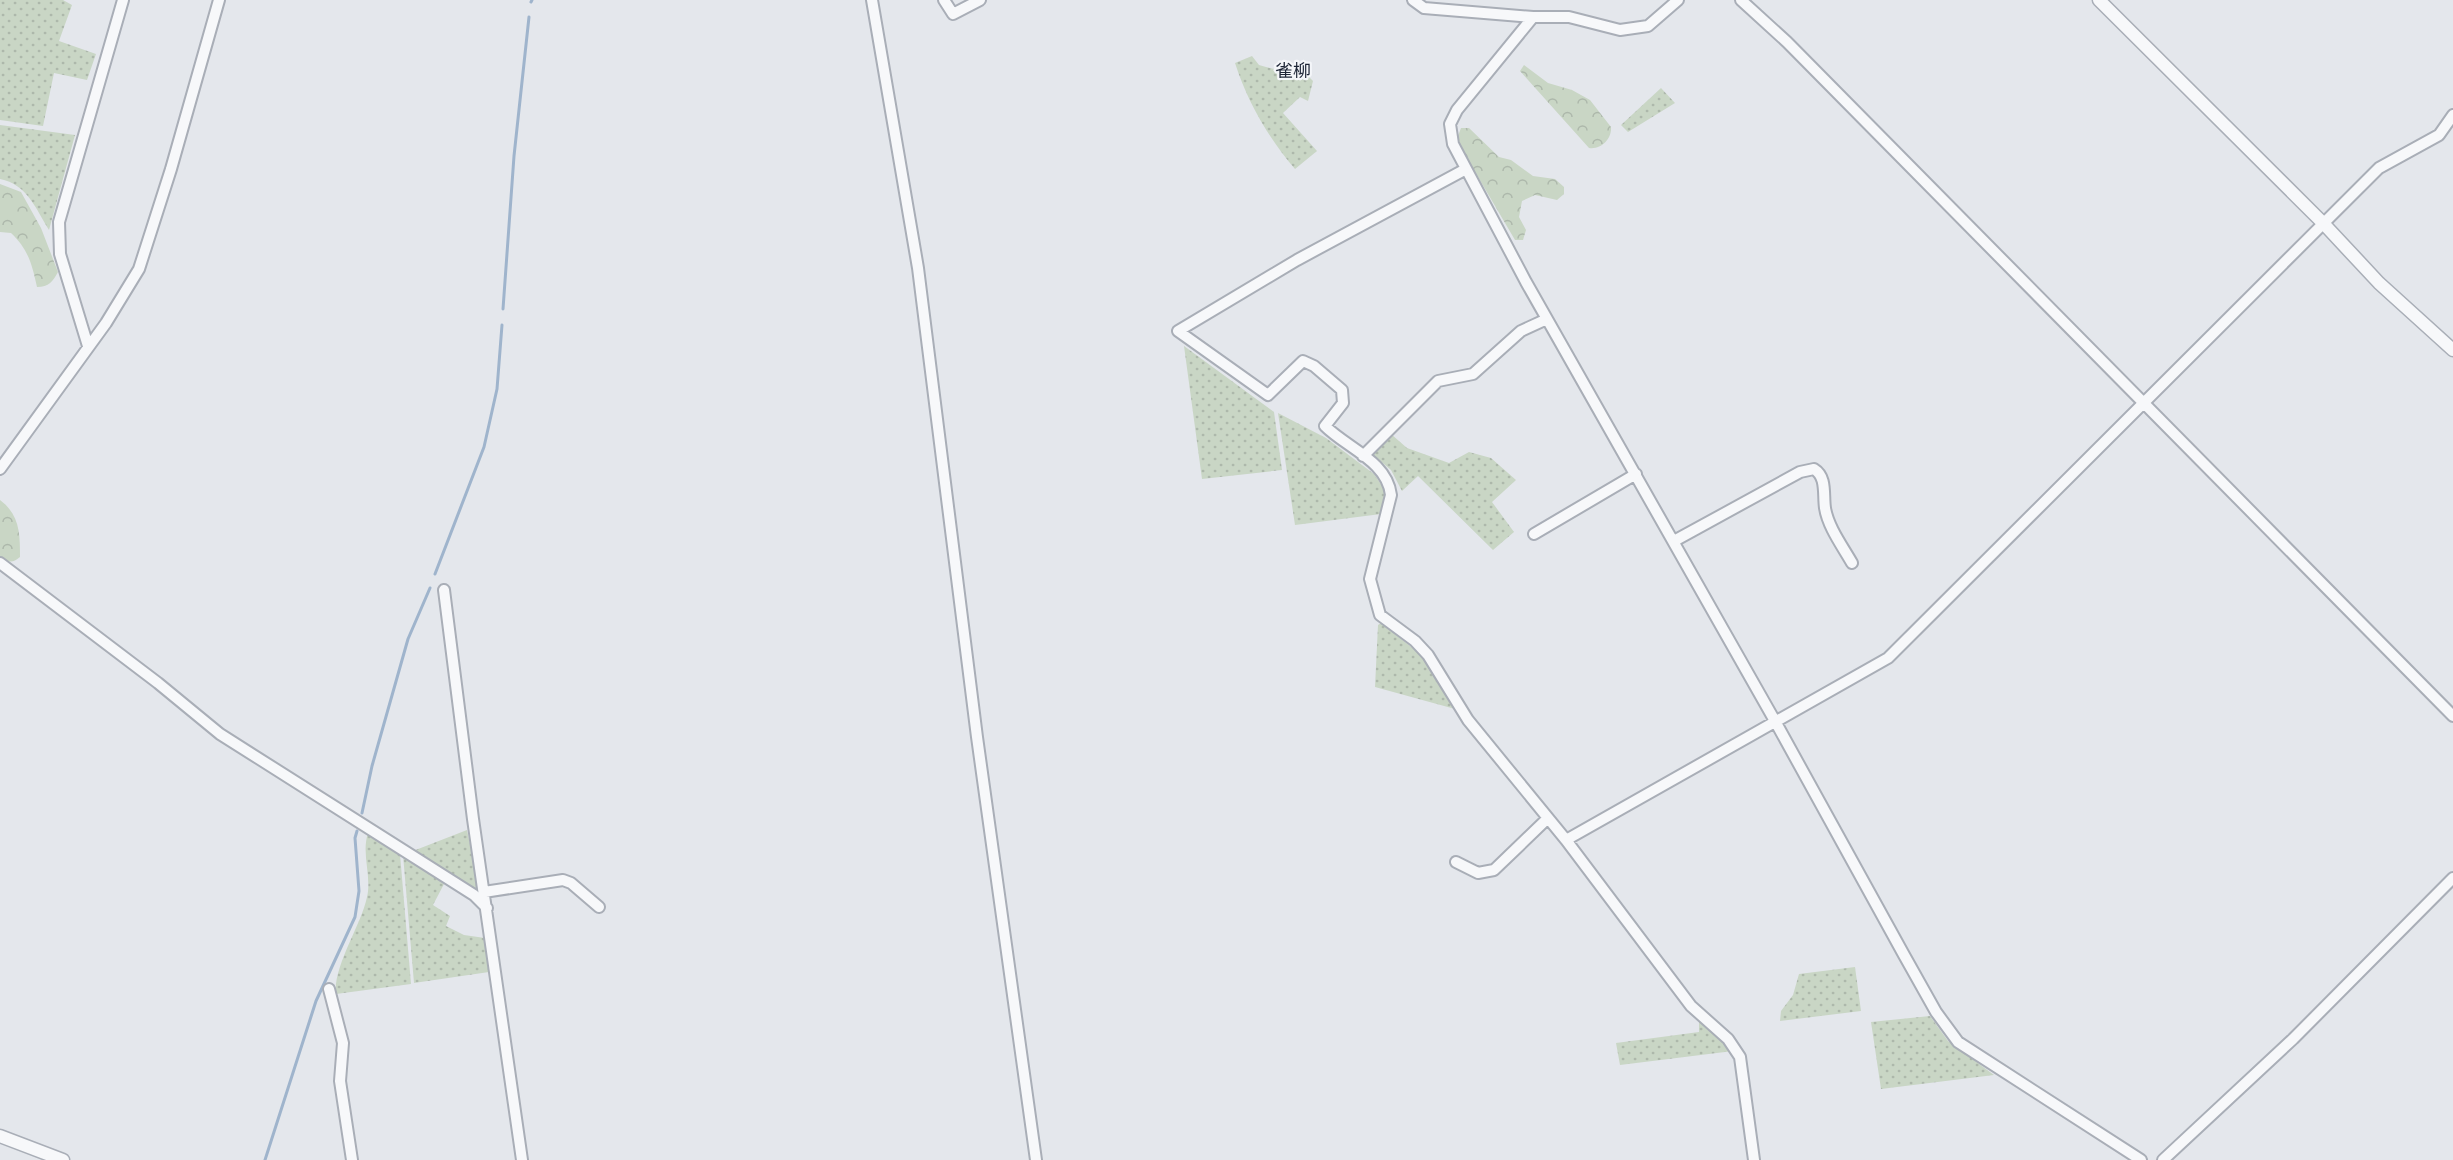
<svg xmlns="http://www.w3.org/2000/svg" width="2453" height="1160" viewBox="0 0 2453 1160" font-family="'Roboto Condensed','Noto Sans JP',sans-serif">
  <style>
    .green { fill: url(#green-dots) }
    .forest { fill: url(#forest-crowns) }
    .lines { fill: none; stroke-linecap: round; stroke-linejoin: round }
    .stream { stroke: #9fb4cc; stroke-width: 3 }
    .minor-casing { stroke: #a9aeb7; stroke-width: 14 }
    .tertiary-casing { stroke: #a9aeb7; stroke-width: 15 }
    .minor { stroke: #f7f8fa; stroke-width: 10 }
    .tertiary { stroke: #f7f8fa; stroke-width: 12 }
    .labels { text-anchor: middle; stroke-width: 4.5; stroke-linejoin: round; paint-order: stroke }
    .neighbourhood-label { font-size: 18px; fill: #1d2536; stroke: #f4f6f9 }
  </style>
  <defs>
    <pattern id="green-dots" width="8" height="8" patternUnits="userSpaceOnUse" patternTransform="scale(1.5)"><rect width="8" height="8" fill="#c9d6c5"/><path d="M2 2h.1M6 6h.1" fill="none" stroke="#adb8ab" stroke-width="1.8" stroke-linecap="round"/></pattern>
    <pattern id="forest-crowns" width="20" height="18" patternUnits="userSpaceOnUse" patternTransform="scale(1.5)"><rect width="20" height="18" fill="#c9d6c5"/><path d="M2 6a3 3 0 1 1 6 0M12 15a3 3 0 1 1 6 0" fill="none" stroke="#adb8ab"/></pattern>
  </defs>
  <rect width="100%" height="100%" fill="#e4e7ec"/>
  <path class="green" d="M0 0H63L72 5 59 41 96 54 87 80 54 73 43 126 0 120Z
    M1252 56 1259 65 1266 67 1309 77 1313 81 1308 101 1300 97 1283 113 1317 151 1295 169C1268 137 1248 103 1235 63Z
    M1661 88 1675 103 1628 132 1621 125Z
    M0 125 75 135 49 230C36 209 27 184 0 179Z
    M1184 346 1274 412 1282 470 1202 479Z
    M1278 413 1326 438 1374 474 1385 490 1381 514 1295 525Z
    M1391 434 1407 448 1449 463 1469 452 1491 458 1516 480 1492 502 1514 532 1493 550 1418 476 1402 491 1391 470 1371 453Z
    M1381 623 1424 657 1455 709 1375 687 1378 625Z
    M467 830 479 887 477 890H473L413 851Z
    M368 833 400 854 411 984 336 994C333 966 361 926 367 897 372 876 361 854 368 833Z
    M403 855 444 884 433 905 450 916 446 926 464 935 485 938 489 972 414 983Z
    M1855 967 1861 1011 1780 1021 1781 1011 1793 995 1799 974Z
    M1930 1016 1948 1041 1994 1075 1881 1089 1871 1022Z
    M1699 1021 1726 1042 1733 1051 1620 1065 1616 1043 1699 1032Z"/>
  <path class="forest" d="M1524 65 1548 83 1572 90 1590 100 1611 127C1612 139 1601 150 1589 148L1520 71Z
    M1461 128H1469L1499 157 1511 160 1533 176 1555 179 1564 187V194L1557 200 1535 195 1522 201 1519 217 1526 230 1523 240H1515L1461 148 1458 136Z
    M0 184 21 192 41 228 58 272C53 281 49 287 37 287 32 264 28 249 11 233L0 232Z
    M0 500C20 515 20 534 20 557 12 564 8 562 0 557Z"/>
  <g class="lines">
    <path class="stream" d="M531 2 532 0
      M503 309 514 156 529 17
      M435 574 484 447 497 389 502 325
      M362 813 372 766 408 639 430 588
      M265 1160 316 1001 355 917 359 891 355 838 357 831"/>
    <defs>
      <path id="minor" d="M872 0 918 268 977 737 1036 1160
        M944 0 953 14 980 0
        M1413 0 1424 8 1533 17H1569L1620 30 1648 26 1678 0
        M1741 0 1787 42 2453 716
        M1533 17 1457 110 1450 124 1453 144 1526 282 1775 721 1904 955 1936 1012 1958 1042 2141 1160
        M1466 169 1297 260 1178 331 1268 395 1303 361 1314 366 1342 390 1343 403 1325 426C1347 448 1387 461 1391 495L1370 579 1380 615 1415 641 1428 655 1468 720 1566 840 1691 1006 1728 1039 1740 1057 1754 1160
        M88 346 60 254 59 222 123 0
        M1363 456 1438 381 1473 374 1521 331 1547 319
        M0 469 106 323 139 269 171 169 219 0
        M1534 534 1636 474
        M1674 541 1800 472 1814 469C1827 477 1823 494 1825 508 1828 527 1843 547 1852 563
        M0 563 158 683 220 734 474 895 487 908
        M444 590 473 819 522 1160
        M1566 840 1888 658 2379 168 2439 135 2453 115
        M1456 862 1478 873 1494 870 1548 818
        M484 892 563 880 571 883 599 907
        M329 989 343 1043 340 1081 352 1160
        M2163 1160 2293 1039 2453 878"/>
      <path id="tertiary" d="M2099 0 2323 223 2379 283 2453 350
        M0 1136 63 1160"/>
    </defs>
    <use href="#minor" class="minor-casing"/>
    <use href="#tertiary" class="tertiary-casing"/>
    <use href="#minor" class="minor"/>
    <use href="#tertiary" class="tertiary"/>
  </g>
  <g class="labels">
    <g class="neighbourhood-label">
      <text x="1293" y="77">雀柳</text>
    </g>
  </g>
</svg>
